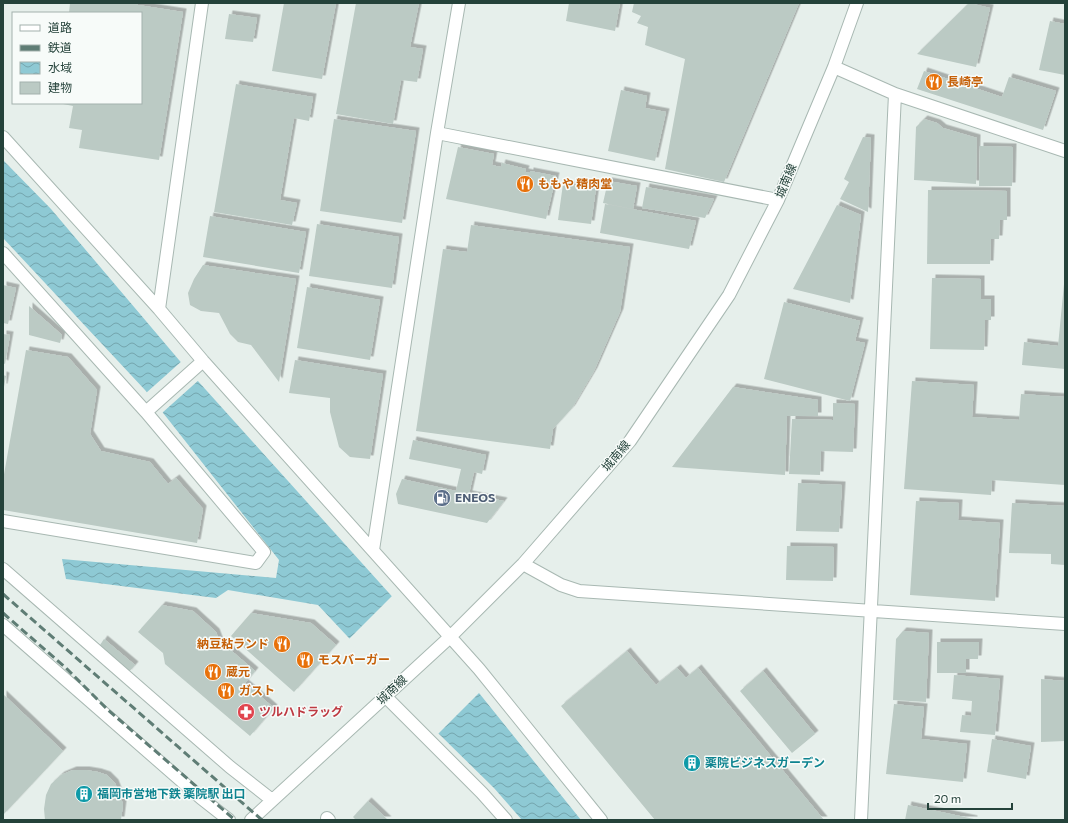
<svg xmlns="http://www.w3.org/2000/svg" width="1068" height="823" viewBox="0 0 1068 823" font-family="Commissioner,'Noto Sans JP',sans-serif">
  <style>
    .water { fill: url(#water-waves) }
    .pier { fill: #e6efeb }
    .building { fill: #bbcac4; filter: url(#shadow) }
    .lines { fill: none; stroke-linecap: round; stroke-linejoin: round }
    .minor-casing { stroke: #a8b8b2; stroke-width: 14 }
    .minor { stroke: #fff; stroke-width: 12 }
    .rail { stroke: #5f7d75; stroke-width: 3; stroke-dasharray: 8 4; stroke-linecap: butt }
    .labels { text-anchor: middle; stroke-width: 3; stroke-linejoin: round; paint-order: stroke }
    .food-label { font-size: 12px; font-weight: bold; fill: #c56008; stroke: #f7fbf9; text-anchor: start }
    .street-label { font-size: 12px; fill: #24423a; stroke: #f7fbf9 }
    .service-label { font-size: 12px; font-weight: bold; fill: #4e5e75; stroke: #f7fbf9; text-anchor: start }
    .health-label { font-size: 12px; font-weight: bold; fill: #be3a42; stroke: #f7fbf9; text-anchor: start }
    .culture-label { font-size: 12px; font-weight: bold; fill: #0d838f; stroke: #f7fbf9; text-anchor: start }
  </style>
  <defs>
    <pattern id="water-waves" width="16" height="10" patternUnits="userSpaceOnUse"><rect width="16" height="10" fill="#8ec9d4"/><path d="M0 5q4-4 8 0t8 0" fill="none" stroke="#74a5ad"/></pattern>
    <filter id="shadow"><feDropShadow dx="3.5" dy="-3.5" stdDeviation="0" flood-color="#0004"/></filter>
  </defs>
  <rect width="100%" height="100%" fill="#e6efeb"/>
  <path class="water" d="M3 160 51 209 179 360 479 693 581 820H522L494 788 438 733 318 605 228 590 216 598 66 579 62 559 276 578 279 560 145 390 3 238Z"/>
  <path class="pier" d="M183 360 200 379 162 413 146 393Z
    M393 595 480 692 437 735 348 640Z"/>
  <path class="building" d="M70 3H138V5L183 12 159 160 79 148 82 130 69 128 73 106 58 103H141V13H69Z
    M284 3H336L322 79 272 71Z
    M356 3H419L410 47 423 49 417 82 401 80 393 124 336 114Z
    M569 3H620L615 31 566 21Z
    M634 3H799L724 182 665 169 685 59 645 45 648 27 637 23 641 16 632 12Z
    M969 3 990 8 976 67 917 54Z
    M229 14 257 18 253 42 225 39Z
    M1050 21 1065 24V75L1039 70Z
    M924 71 1002 97 1009 77 1056 91 1043 130 917 89Z
    M236 84 313 97 309 121 294 118 280 200 297 203 292 225 214 212Z
    M621 90 647 96 645 108 666 112 655 161 608 151Z
    M334 119 416 131 402 223 320 211Z
    M924 119 937 123 943 128 977 138 976 184 914 180 916 127Z
    M863 137 871 138 868 212 840 199 849 182 844 179Z
    M980 146 1013 147 1012 186H979Z
    M458 147 494 154 492 165 501 167 502 163 526 169 525 172 530 173V171L556 176 546 219 446 199Z
    M608 181 637 186 633 209 603 203Z
    M563 184 596 188 591 224 558 220Z
    M646 187 714 199 705 218 642 208Z
    M928 190 1007 191V220H1000L999 239H991L990 264H927Z
    M605 204 696 221 689 249 600 233Z
    M837 205 861 215 850 303 793 289Z
    M210 216 306 232 299 273 203 257Z
    M317 224 399 237 392 288 309 276Z
    M471 225 630 247 620 312 594 371 572 408 553 429 550 449 416 431 443 249 467 252Z
    M203 265 296 279 279 382 251 345 238 342 230 334 219 313 201 311 190 305 188 293 194 279Z
    M932 278 981 279V299H991V320H985L984 350 930 349Z
    M1064 284 1065 369 1022 365 1024 342 1058 346Z
    M3 285 16 288 8 324 3 323Z
    M307 287 380 300 370 360 297 348Z
    M784 302 860 321 855 341 865 343 850 401 764 379Z
    M29 306 62 335 60 343 29 335Z
    M3 334 10 335 5 364 3 363Z
    M26 350 68 357 97 390 90 434 101 451 150 462 168 484 176 478 203 509 197 543 3 510V480Z
    M295 360 383 374 370 459 350 457 339 447 330 412V398L289 393Z
    M3 375 6 376 4 387H3Z
    M912 381 974 385 972 417 1019 420 1021 394 1065 397V485L992 480 991 495 904 489Z
    M733 387 818 400V416H787L785 475 672 467Z
    M833 403 855 404 853 452 821 451 820 475 789 474 792 419 833 420Z
    M413 440 486 455 482 474 474 472 469 494 504 501 487 523 398 504 396 494 402 479 456 491 461 469 409 459Z
    M798 483 842 485 839 532 796 531Z
    M916 501 959 503 958 520 1000 523 995 601 910 595Z
    M1012 503 1065 506V565L1051 564V554L1009 553Z
    M787 546 834 547 833 581 786 580Z
    M162 605 193 611 216 632 219 640 255 671 245 683 274 708 250 736 165 664 163 653 138 632Z
    M251 613 311 623 336 645 294 692 231 636Z
    M903 631 929 633 926 702 893 700 896 639Z
    M104 639 135 665 128 673 98 648Z
    M937 642H979L978 659H966V673H937Z
    M627 651 656 685 677 668 686 678 698 668 824 820H655L561 706Z
    M763 671 815 734 792 753 740 691Z
    M954 675 1000 679 995 735 960 732 962 715 971 716 972 701 952 699Z
    M1041 679 1065 681V741L1041 742Z
    M3 694 63 751 3 815Z
    M894 704 924 707 921 739 967 744 963 782 886 774Z
    M992 739 1031 746 1026 779 987 772Z
    M73 770H86L98 772 107 775 115 783 123 804 121 820H45L44 809 46 795 51 784 61 775Z
    M368 801 388 820H356L353 817Z
    M908 805 974 819V820H905Z"/>
  <g class="lines">
    <defs>
      <path id="minor" d="M834 67 895 94 861 820
        M895 94 1065 151
        M437 133 778 200
        M3 137 159 309 203 361 479 669 601 820
        M3 253 146 412
        M159 309 202 3
        M3 521 256 563 264 552 146 412 203 361
        M373 550 437 133 459 3
        M523 564 561 585 579 591 1065 624
        M3 569 230 767 272 800
        M3 625 201 798 229 820
        M385 696 482 793 506 820
        M327 818 329 820
        M251 820 450 637 523 564 630 441 729 295 778 200 834 67 857 3"/>
    </defs>
    <use href="#minor" class="minor-casing"/>
    <use href="#minor" class="minor"/>
    <path class="rail" d="M3 594 262 820
      M3 613 66 668 108 710 235 820"/>
  </g>
  <defs>
    <symbol id="restaurant-disc" viewBox="-11 -11 22 22"><circle r="9.5" fill="#e8710a" stroke="#f7fbf9"/><path d="M-5-6h1v4h1v-4h1v4h1v-4h1v5L-1.5 .5V6h-2V.5L-5-1ZM5-6V6H3V1.5H1.5Q1.5-4 5-6Z" fill="#fff"/></symbol>
    <symbol id="fuel-disc" viewBox="-11 -11 22 22"><circle r="9.5" fill="#5c6f8a" stroke="#f7fbf9"/><path d="M-5.5-6h7V0h2V4h1.3V-2.5L3-4.5l.8-.8L6-3V5H2.5V1h-1V6h-7ZM-4.2-4.7v3.2H.2V-4.7Z" fill="#fff"/></symbol>
    <symbol id="pharmacy-disc" viewBox="-11 -11 22 22"><circle r="9.5" fill="#e0444e" stroke="#f7fbf9"/><path d="M-2-6h4v4h4v4h-4v4h-4v-4h-4v-4h4Z" fill="#fff"/></symbol>
    <symbol id="building-disc" viewBox="-11 -11 22 22"><circle r="9.5" fill="#0f9aa8" stroke="#f7fbf9"/><path d="M-4-6H4V6H1V3H-1V6H-4ZM-2.5-4.3h1.7v1.8h-1.7ZM.8-4.3h1.7v1.8H.8ZM-2.5-1h1.7V.8h-1.7ZM.8-1h1.7V.8H.8Z" fill="#fff"/></symbol>
  </defs>
  <g fill-rule="evenodd">
    <use href="#restaurant-disc" x="924" y="72" width="20" height="20"/>
    <use href="#restaurant-disc" x="515" y="174" width="20" height="20"/>
    <use href="#fuel-disc" x="432" y="488" width="20" height="20"/>
    <use href="#restaurant-disc" x="272" y="634" width="20" height="20"/>
    <use href="#restaurant-disc" x="295" y="650" width="20" height="20"/>
    <use href="#restaurant-disc" x="203" y="662" width="20" height="20"/>
    <use href="#restaurant-disc" x="216" y="681" width="20" height="20"/>
    <use href="#pharmacy-disc" x="236" y="702" width="20" height="20"/>
    <use href="#building-disc" x="682" y="753" width="20" height="20"/>
    <use href="#building-disc" x="74" y="784" width="20" height="20"/>
  </g>
  <g class="labels">
    <g class="food-label">
      <text x="947" y="86">長崎亭</text>
      <text x="538" y="188">ももや 精肉堂</text>
      <text x="269" y="648" text-anchor="end">納豆粘ランド</text>
      <text x="318" y="664">モスバーガー</text>
      <text x="226" y="676">蔵元</text>
      <text x="239" y="695">ガスト</text>
    </g>
    <g class="street-label">
      <text transform="translate(786 181) rotate(-67)" y="4">城南線</text>
      <text transform="translate(616 456) rotate(-50)" y="4">城南線</text>
      <text transform="translate(392 690) rotate(-43)" y="4">城南線</text>
    </g>
    <g class="service-label">
      <text x="455" y="502">ENEOS</text>
    </g>
    <g class="health-label">
      <text x="259" y="716">ツルハドラッグ</text>
    </g>
    <g class="culture-label">
      <text x="705" y="767">薬院ビジネスガーデン</text>
      <text x="97" y="798">福岡市営地下鉄 薬院駅 出口</text>
    </g>
  </g>
  <rect width="1068" height="823" fill="none" stroke="#24423a" stroke-width="8"/>
  <rect x="12" y="12" width="130" height="92" fill="#f7fbf9" stroke="#a3b1ad"/>
  <rect x="20" y="25" width="20" height="6" fill="#ffffff" stroke="#a3b1ad"/>
  <text x="48" y="32" font-size="12" fill="#24423a">道路</text>
  <rect x="20" y="45" width="20" height="6" fill="#5f7d75" stroke="#a3b1ad"/>
  <text x="48" y="52" font-size="12" fill="#24423a">鉄道</text>
  <rect x="20" y="62" width="20" height="12" fill="url(#water-waves)" stroke="#a3b1ad"/>
  <text x="48" y="72" font-size="12" fill="#24423a">水域</text>
  <rect x="20" y="82" width="20" height="12" fill="#bbcac4" stroke="#a3b1ad"/>
  <text x="48" y="92" font-size="12" fill="#24423a">建物</text>
  <path d="M928 803v6h84v-6" fill="none" stroke="#24423a" stroke-width="2"/>
  <text x="934" y="803" font-size="12" fill="#24423a" stroke="#f7fbf9" stroke-width="3" paint-order="stroke">20 m</text>
</svg>
